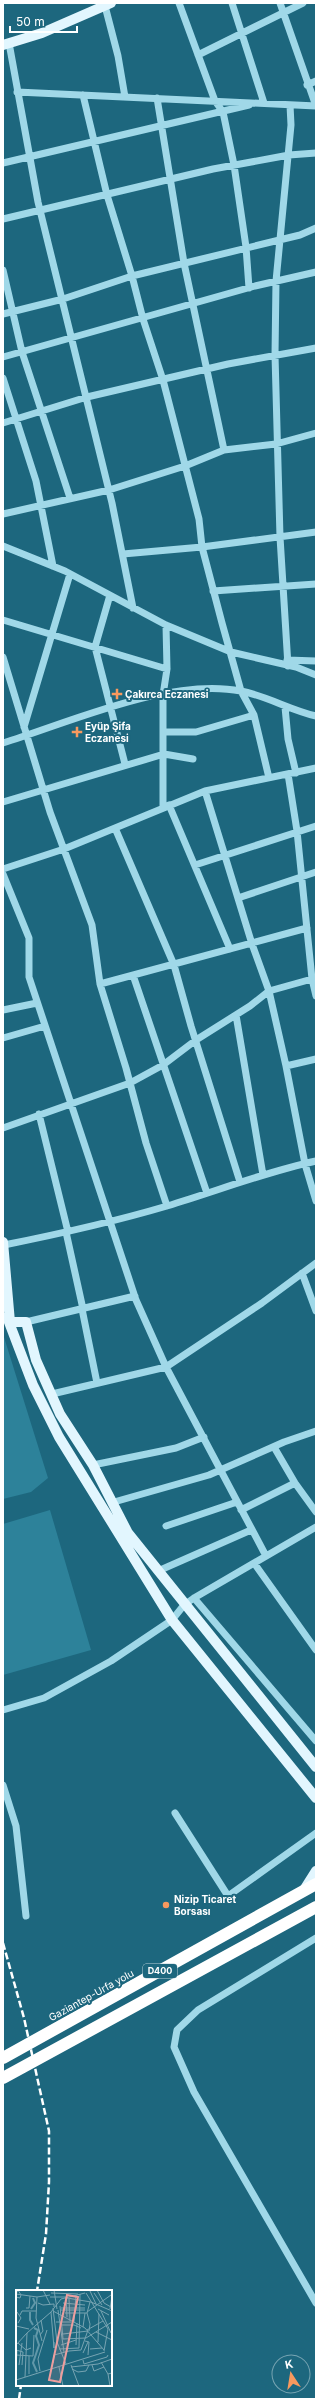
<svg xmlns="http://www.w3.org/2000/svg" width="319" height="2402" viewBox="0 0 319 2402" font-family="Inter,sans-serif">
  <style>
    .green { fill: #2d829a }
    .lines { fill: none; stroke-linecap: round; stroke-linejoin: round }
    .minor { stroke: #a0d8e8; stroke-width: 7 }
    .major { stroke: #e2f6fe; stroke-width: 10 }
    .highway { stroke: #fff; stroke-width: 12 }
    .rail { stroke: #fff; stroke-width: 2.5; stroke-dasharray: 7 3; stroke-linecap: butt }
    .poi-dot { fill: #f8995e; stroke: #1d677e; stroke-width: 1.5 }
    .labels { text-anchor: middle; stroke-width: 4; stroke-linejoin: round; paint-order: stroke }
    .shield { fill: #1d677e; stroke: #bbd1d8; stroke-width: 1 }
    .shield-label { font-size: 9px; font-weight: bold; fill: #fff }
    .poi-label { font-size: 10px; font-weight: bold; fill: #fff; stroke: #1d677e; text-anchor: start }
    .street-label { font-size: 10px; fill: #fff; stroke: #1d677e }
    .inset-river { fill: none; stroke: #6198a9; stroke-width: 2 }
    .inset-road { fill: none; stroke: #77a4b2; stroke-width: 1 }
    .view { fill: #ed9e9e; fill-opacity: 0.15; stroke: #ed9e9e; stroke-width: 2 }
    .inset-edge { fill: none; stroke: #fff; stroke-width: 2 }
  </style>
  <rect width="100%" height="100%" fill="#1d677e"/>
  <path class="green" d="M3 1334 48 1478 31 1492 3 1499Z
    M50 1510 91 1650 3 1675V1524Z"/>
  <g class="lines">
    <path class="minor" d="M179 3 215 101 223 112 234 165 246 247 249 288
      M232 3 264 103
      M280 3 316 106
      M105 6 118 56 125 97
      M6 43H9L38 202 112 503 133 608
      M198 55 303 3
      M307 85 316 81
      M17 92 316 106
      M83 95 107 195 132 276 143 319 163 380 199 519 202 547 222 623 241 691 254 715 269 778
      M157 98 184 263 224 450
      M3 163 249 105
      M3 219 213 169 289 155 316 153
      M3 270 22 352 70 498
      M3 314 63 299 132 276 300 235 316 228
      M3 357 255 286 316 272
      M3 378 36 481 53 566
      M3 423 87 397 228 364 316 348
      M3 514 109 490 185 466 224 450 276 444 316 433
      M3 546 65 571 166 625 231 652 296 667 316 675
      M123 554 202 547 316 532
      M213 591 316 584
      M110 595 95 647 125 764
      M3 620 167 669
      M3 657 50 812 92 925 100 984 126 1068 146 1143 167 1206
      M287 660 316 661
      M288 666 280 537 275 355 276 281 291 125 290 105
      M285 707 288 739 296 773
      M24 727 70 574
      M163 732H196L254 715
      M3 743C71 722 170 677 241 691 267 696 290 710 316 716
      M288 774 297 831 312 979 316 996
      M205 791 252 944 269 991 286 1066 305 1164 316 1201
      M3 802 164 754 193 759
      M169 805 230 949
      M163 808V695L167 669 166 625
      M115 828 174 965 191 1026 240 1182
      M195 865 316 826
      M3 869 64 849 205 791 316 768
      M3 874 29 938V977L136 1300 166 1367 266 1556
      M238 898 316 872
      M133 975 207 1193
      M100 984 307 928
      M3 1010 37 1003
      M236 1015 263 1175
      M3 1038 45 1026
      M286 1066 316 1059
      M39 1114 68 1232
      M3 1128 130 1083 163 1065 196 1040 250 1006 269 991 312 979 316 981
      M66 1232 83 1309
      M4 1245C59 1234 113 1222 167 1206 217 1191 265 1172 316 1161
      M302 1273 316 1311
      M82 1309 97 1383
      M26 1322 135 1296
      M52 1394 166 1367 262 1303 316 1263
      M274 1447 295 1483 316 1512
      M93 1465 176 1448 204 1437
      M114 1502 209 1475 284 1442 316 1431
      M241 1510 295 1483
      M166 1526 237 1502
      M254 1563 316 1650
      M158 1571 251 1530
      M194 1598 316 1741
      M3 1710 44 1698 111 1661 172 1620 184 1605 194 1598 316 1527
      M3 1785 16 1826 26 1916
      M175 1813 228 1896 316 1833
      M316 1938 198 2010 177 2030 174 2047 194 2092 316 2303"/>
    <path class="major" d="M3 45 42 33 111 3
      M3 1242 10 1322H26L36 1360 60 1414 93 1465 128 1533 316 1767
      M7 1317 33 1385 59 1437 172 1620 316 1798
      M304 1890 316 1871"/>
    <path class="highway" d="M3 2058 316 1884
      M3 2078 316 1907"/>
    <path class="rail" d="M3 1943 24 2018 49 2131V2182L46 2234 37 2291
      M19 2399 21 2385"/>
  </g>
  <g class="poi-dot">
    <path d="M115 688h4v4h4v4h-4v4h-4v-4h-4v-4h4z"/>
    <path d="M75 726h4v4h4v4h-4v4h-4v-4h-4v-4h4z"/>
    <circle cx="166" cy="1905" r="4"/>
  </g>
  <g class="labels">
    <rect class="shield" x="143" y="1964" width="34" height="14" rx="3"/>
    <g class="shield-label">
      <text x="160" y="1974">D400</text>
    </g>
    <g class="poi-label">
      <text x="125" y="698">Çakırca Eczanesi</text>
      <text x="85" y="730">Eyüp Şifa<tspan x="85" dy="12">Eczanesi</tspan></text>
      <text x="174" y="1903">Nizip Ticaret<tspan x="174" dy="12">Borsası</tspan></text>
    </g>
    <g class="street-label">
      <text transform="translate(91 1995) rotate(-29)" y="4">Gaziantep-Urfa yolu</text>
    </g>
  </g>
  <g transform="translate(16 2290)">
    <rect width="96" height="96" fill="#1d677e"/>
    <path class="inset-river" d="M15 19 19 13 17 8M14 22V30L17 35M18 38 22 40 20 46 23 55 17 73 21 82"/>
    <path class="inset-road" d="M2 0 0 4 21 7M27 0 34 14M38 0 41 19M81 0 88 13 95 17M74 1 80 14M35 3 62 4M70 3 92 39 88 61M78 3 86 15M0 7 4 8 5 5 2 0M34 7H50L51 27M51 8 75 12 96 21M53 9 54 31M22 13 27 15 38 14V17M47 13 69 15M44 16 47 49M10 18H13L14 6M37 18 41 52 50 74M45 18H69M82 19 93 25M94 19 96 6M42 20 48 62M44 20H69M37 21 69 38 88 60M85 21 95 43M1 22 5 28 2 33M35 22 38 58V52M71 22 95 5M49 23H71M4 25 6 21H20M40 32H55M58 32 60 5M46 35H58L65 38M0 36 13 39M67 37 69 23M71 40 87 31M73 41 74 34 71 23 74 12M80 42 96 50M11 43 35 22 45 9 69 3M47 44 72 41M24 45 27 41 25 30M70 48 96 32M47 49 70 48M26 51 20 28 21 7 34 5M69 51 73 52 72 65M82 52 83 24M2 53 10 60 15 58M0 55 11 43M45 55 60 50M60 55 61 33M43 59 63 58 64 4M74 59 86 58M0 60 7 62 6 75M65 60 72 40M67 63 72 52M0 65 17 66 18 45M67 70 68 74 91 67 92 65M85 72 92 84 96 83M37 73 38 65 53 61 65 60M3 75 6 53M55 75 63 96M76 75 78 81 88 77M43 77 47 96M55 77 82 74 96 69M0 79 1 60M56 79 62 82 70 81 73 75M24 81 22 69 31 40M13 84V66M92 84 94 96M9 87 11 43M0 90 89 62"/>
    <path class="view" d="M51 5 62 7 44 92 33 90Z"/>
    <rect width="96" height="96" class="inset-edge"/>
  </g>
  <rect width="319" height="2402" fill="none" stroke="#ffffff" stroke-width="8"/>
  <g transform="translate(291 2374) rotate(348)"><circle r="19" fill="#1d677e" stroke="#77a4b2"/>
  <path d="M0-3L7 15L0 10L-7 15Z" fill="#f8995e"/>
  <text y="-6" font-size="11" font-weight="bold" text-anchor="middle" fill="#ffffff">K</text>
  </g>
  <path d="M10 26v6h67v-6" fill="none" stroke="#ffffff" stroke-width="2"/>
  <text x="16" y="26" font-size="12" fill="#ffffff" stroke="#1d677e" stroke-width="3" paint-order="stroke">50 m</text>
</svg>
